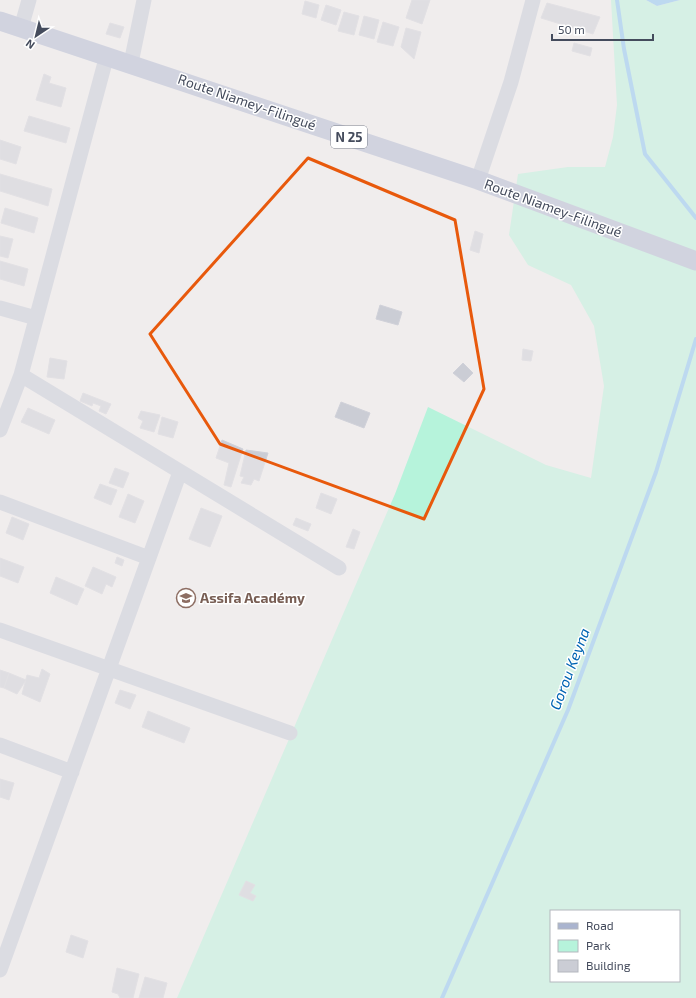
<svg xmlns="http://www.w3.org/2000/svg" width="696" height="998" viewBox="0 0 696 998" font-family="'Exo 2',sans-serif">
  <style>
    .green { fill: #b6f3db; fill-rule: evenodd }
    .water { fill: #7fc1f4 }
    .lines { fill: none; stroke-linecap: round; stroke-linejoin: round }
    .stream { stroke: #7fc1f4; stroke-width: 4 }
    .building { fill: #cbcdd5; stroke: #d0d1d9 }
    .minor { stroke: #c2c8d6; stroke-width: 15 }
    .major { stroke: #aab4cf; stroke-width: 19 }
    .marked { fill: none; stroke: #e8590c; stroke-width: 3; stroke-linejoin: round }
    .labels { text-anchor: middle; stroke-width: 3; stroke-linejoin: round; paint-order: stroke }
    .shield { fill: #fff; stroke: #7c818d; stroke-width: 1 }
    .shield-label { font-size: 13px; font-weight: bold; fill: #444b5c }
    .street-label { font-size: 14px; fill: #444b5c; stroke: #fff }
    .education-label { font-size: 14px; font-weight: bold; fill: #785e54; stroke: #fff; text-anchor: start }
    .water-label { font-size: 15px; font-style: italic; fill: #0064b3; stroke: #fff }
  </style>
  <rect width="100%" height="100%" fill="#f0eded"/>
  <path class="green" d="M611 0H646L657 6 680 0H696V998H177L395 494 428 407 546 465 591 478 604 386 594 326 571 285 528 265 509 235 518 174 568 167H605L613 137 617 105ZM551 911H679V981H551Z"/>
  <path class="water" d="M646 0H680L657 6Z"/>
  <g class="lines">
    <path class="stream" d="M617 0 624 49 645 154 696 218
      M442 998 568 710 656 472 696 339"/>
  </g>
  <path class="building" d="M412 0H430L422 24 406 18Z
    M305 1 319 5 316 18 302 14Z
    M547 3 600 17 593 34 541 18Z
    M326 5 341 10 336 25 321 20Z
    M344 12 359 16 354 35 338 31Z
    M364 16 379 20 374 39 359 35Z
    M383 22 399 27 393 46 377 42Z
    M110 23 124 27 120 38 106 34Z
    M406 28 421 32 414 59 401 47Z
    M574 43 592 48 590 56 572 51Z
    M44 74 51 77 49 83 66 88 61 107 36 100Z
    M29 116 70 128 66 143 24 131Z
    M0 140 21 147 16 164 0 159Z
    M0 174 52 189 48 206 0 191Z
    M5 208 38 218 34 233 1 223Z
    M475 231 483 234 479 253 470 250Z
    M0 236 13 239 8 258 0 256Z
    M0 261 28 269 24 286 0 279Z
    M380 305 402 312 398 325 376 319Z
    M523 349 533 351 531 361 522 360Z
    M50 358 67 361 64 379 47 377Z
    M463 363 473 373 464 382 453 373Z
    M83 393 111 404 106 414 99 411 101 406 93 403 92 406 80 401Z
    M341 402 370 413 364 428 335 417Z
    M28 408 55 420 49 434 21 422Z
    M141 411 160 415 154 432 140 428 143 421 138 418Z
    M162 417 178 422 173 438 158 434Z
    M222 440 243 449 231 487 224 485 229 463 216 458Z
    M246 450 268 453 259 481 254 479 251 485 241 483 244 477 240 476Z
    M115 468 129 473 123 488 109 483Z
    M100 484 117 490 111 505 94 498Z
    M321 493 337 499 331 514 316 508Z
    M128 494 144 501 135 523 119 517Z
    M201 508 222 516 210 547 189 539Z
    M12 517 29 524 23 540 6 533Z
    M296 518 311 524 308 531 293 525Z
    M353 529 360 532 354 549 346 547Z
    M117 557 124 560 122 566 115 563Z
    M0 558 24 567 18 583 0 576Z
    M93 567 116 577 112 587 106 584 102 594 85 586Z
    M56 577 84 589 77 605 50 593Z
    M42 669 50 674 40 702 22 694 27 675 39 678Z
    M0 670 9 673 4 688 0 687Z
    M9 673 26 680 17 694 4 688Z
    M120 690 136 695 130 709 115 703Z
    M148 711 190 728 184 743 142 727Z
    M0 779 14 783 9 800 0 797Z
    M246 881 255 885 250 893 256 896 253 901 239 895Z
    M71 935 88 941 83 958 66 952Z
    M117 968 139 974 133 998H120L118 994 112 992Z
    M145 977 167 983 163 998H139Z"/>
  <g class="lines">
    <path class="minor" d="M21 28 29 0
      M131 63 144 0
      M478 180 511 82 533 0
      M0 308 36 318
      M21 375 339 568
      M0 430 21 375 107 55
      M0 502 149 558
      M0 630 290 733
      M0 745 72 772
      M0 970 180 472"/>
    <path class="major" d="M0 21 478 180 696 261"/>
  </g>
  <path d="M0 0H696V998H0ZM308 158 455 220 484 389 424 519 220 444 150 334Z" fill="#f0eded" fill-opacity=".55" fill-rule="evenodd"/>
  <path class="marked" d="M308 158 455 220 484 389 424 519 220 444 150 334Z"/>
  <defs>
    <symbol id="school-ring" viewBox="-11 -11 22 22"><circle r="9.5" fill="#fff" stroke="#8d6e63" stroke-width="1.5"/><path d="M0-5L7-2L0 1L-7-2ZM-4 1L0 2.5L4 1V4Q0 6-4 4Z" fill="#8d6e63"/></symbol>
  </defs>
  <g fill-rule="evenodd">
    <use href="#school-ring" x="175" y="587" width="22" height="22"/>
  </g>
  <g class="labels">
    <rect class="shield" x="331" y="126" width="36" height="22" rx="3"/>
    <g class="shield-label">
      <text x="349" y="142">N 25</text>
    </g>
    <g class="street-label">
      <text transform="translate(247 102) rotate(19)" y="5">Route Niamey-Filingué</text>
      <text transform="translate(553 208) rotate(20)" y="5">Route Niamey-Filingué</text>
    </g>
    <g class="education-label">
      <text x="200" y="603">Assifa Académy</text>
    </g>
    <g class="water-label">
      <text transform="translate(570 669) rotate(-69)" y="5">Gorou Keyna</text>
    </g>
  </g>
  <rect x="550" y="910" width="130" height="72" fill="#ffffff" stroke="#b4b7be"/>
  <rect x="558" y="923" width="20" height="6" fill="#aab4cf" stroke="#b4b7be"/>
  <text x="586" y="930" font-size="12" fill="#444b5c">Road</text>
  <rect x="558" y="940" width="20" height="12" fill="#b6f3db" stroke="#b4b7be"/>
  <text x="586" y="950" font-size="12" fill="#444b5c">Park</text>
  <rect x="558" y="960" width="20" height="12" fill="#cbcdd5" stroke="#b4b7be"/>
  <text x="586" y="970" font-size="12" fill="#444b5c">Building</text>
  <g transform="translate(36 36) rotate(215)" stroke="#ffffff" stroke-width="3" paint-order="stroke">
  <path d="M0-3L7 15L0 10L-7 15Z" fill="#444b5c"/>
  <text y="-6" font-size="11" font-weight="bold" text-anchor="middle" fill="#444b5c">N</text>
  </g>
  <path d="M552 34v6h101v-6" fill="none" stroke="#444b5c" stroke-width="2"/>
  <text x="558" y="34" font-size="12" fill="#444b5c" stroke="#ffffff" stroke-width="3" paint-order="stroke">50 m</text>
</svg>
